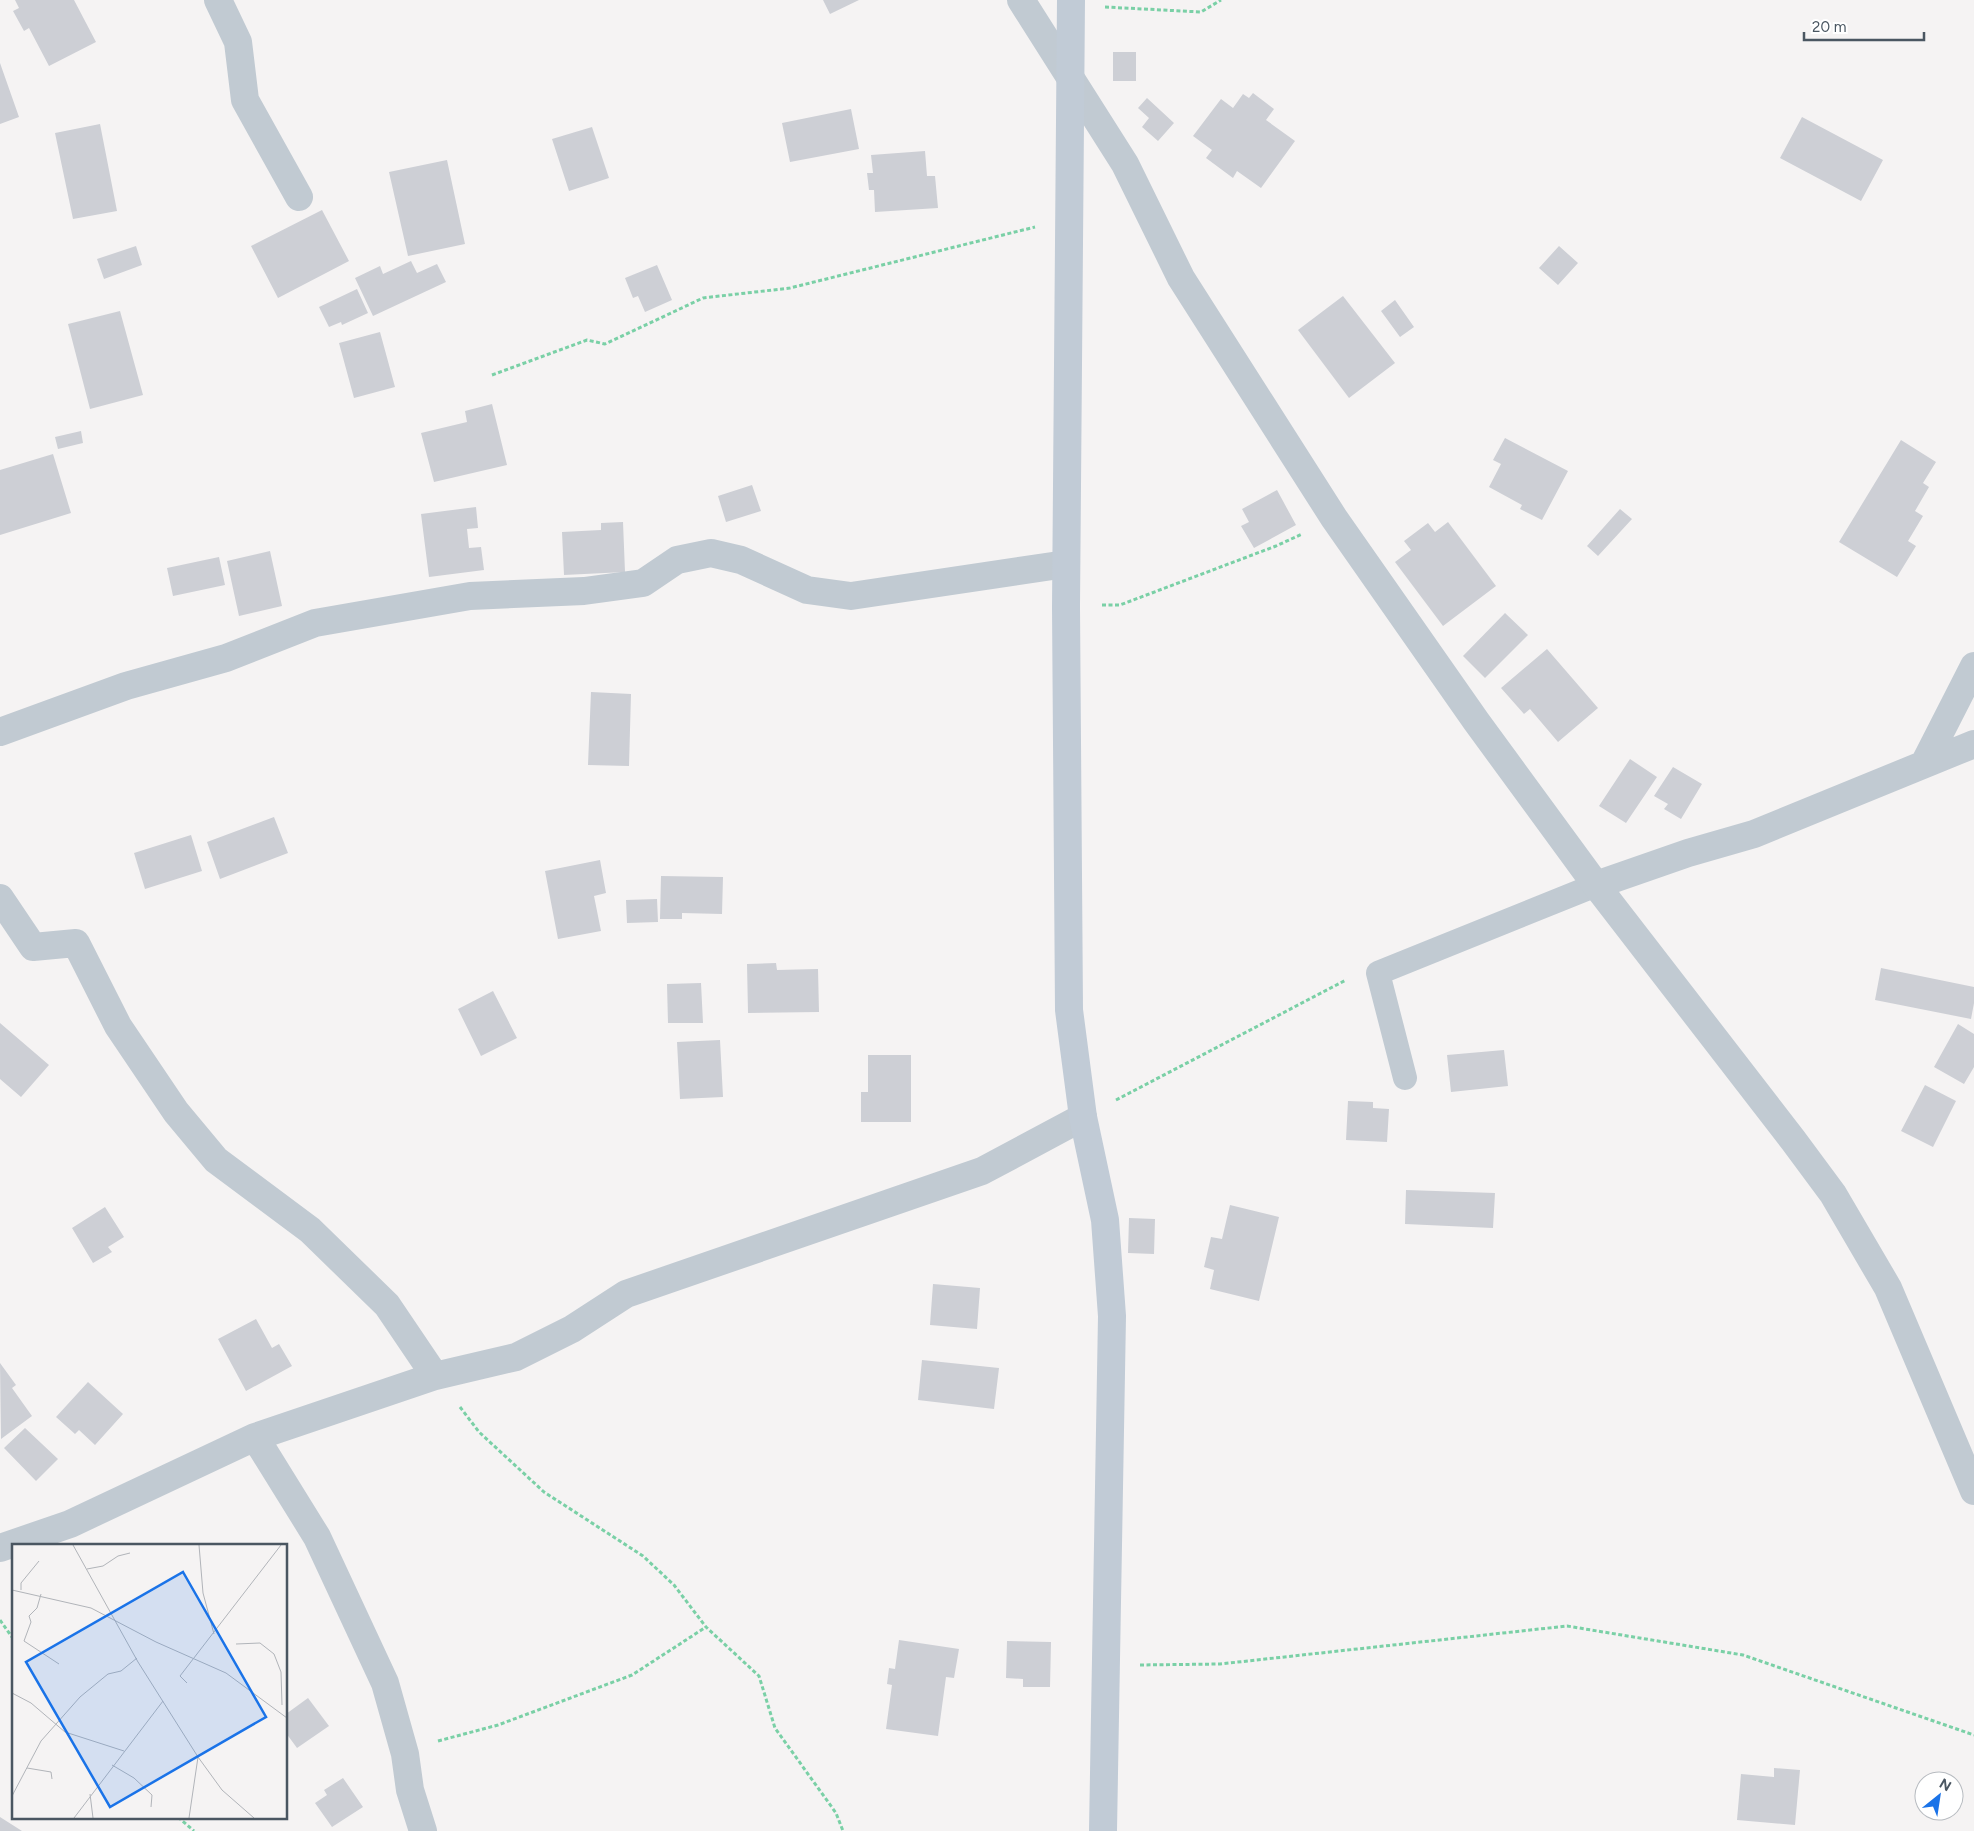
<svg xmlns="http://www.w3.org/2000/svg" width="1974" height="1831" viewBox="0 0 1974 1831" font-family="Figtree,sans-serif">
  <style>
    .building { fill: #cdcfd5 }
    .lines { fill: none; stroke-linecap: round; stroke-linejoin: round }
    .path { stroke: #7ad0a6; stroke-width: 3; stroke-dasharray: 4 2.5; stroke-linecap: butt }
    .lane { stroke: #c1cad2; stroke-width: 24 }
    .street { stroke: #c1cad2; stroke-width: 28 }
    .secondary { stroke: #c1cbd6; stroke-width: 28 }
    .inset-road { fill: none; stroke: #b1b4b9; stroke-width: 1 }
    .view { fill: #1a73e8; fill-opacity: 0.15; stroke: #1a73e8; stroke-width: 2.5 }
    .inset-edge { fill: none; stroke: #4a5661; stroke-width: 2.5 }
  </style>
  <rect width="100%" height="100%" fill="#f5f3f3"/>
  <path class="building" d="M15 0H74L96 42 49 66 29 28 24 31 13 11 19 8Z
    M823 0H859L830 14Z
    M1113 52H1136V81H1113Z
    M0 63 19 117 0 124Z
    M1253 93 1274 109 1266 120 1295 141 1261 188 1237 171 1233 178 1206 158 1212 150 1193 136 1221 99 1233 108 1243 94 1249 98Z
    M1147 98 1174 123 1158 141 1142 127 1149 118 1138 108Z
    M851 109 859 149 790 162 782 123Z
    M1802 117 1883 160 1861 201 1780 158Z
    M100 124 117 211 73 219 55 133Z
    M592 127 609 178 569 191 552 139Z
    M925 151 927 176H935L938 208 875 212 874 190H869L867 173H873L871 155Z
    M447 160 465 244 408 256 389 172Z
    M322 210 349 261 278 298 251 246Z
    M136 246 142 265 104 279 97 259Z
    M1559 246 1578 263 1558 285 1539 268Z
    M411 261 417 273 437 264 446 282 373 316 355 278 380 266 383 274Z
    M657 265 672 300 645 312 638 296 633 298 625 278Z
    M357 289 368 313 342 325 341 322 329 327 319 307Z
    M1343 296 1395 363 1349 398 1298 330Z
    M1395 300 1414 327 1400 337 1381 311Z
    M120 311 143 395 90 409 68 324Z
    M380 332 395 387 354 398 339 343Z
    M492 404 507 465 434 482 421 433 467 422 465 411Z
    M81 431 83 443 58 449 55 437Z
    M1505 438 1568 471 1542 520 1520 509 1522 505 1489 487 1501 464 1493 460Z
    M1901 440 1936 462 1923 483 1929 487 1915 511 1923 516 1908 541 1916 546 1897 577 1839 542Z
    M53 454 71 513 0 535V470Z
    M752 485 761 511 726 522 718 496Z
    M1277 490 1296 525 1254 548 1241 526 1249 522 1242 509Z
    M476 507 478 528 467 529 469 548 481 547 484 570 429 577 421 514Z
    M1620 509 1632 519 1598 556 1587 546Z
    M623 522 625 572 564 575 562 532 601 530V523Z
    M1448 522 1496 586 1443 626 1395 562 1411 550 1404 541 1428 523 1435 532Z
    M270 551 282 606 239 616 227 561Z
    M219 557 225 585 173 596 167 568Z
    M1505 613 1528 635 1485 678 1463 656Z
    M1547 649 1598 708 1558 742 1530 709 1524 714 1501 688Z
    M591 692 631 694 629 766 588 765Z
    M1630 759 1657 777 1626 823 1599 806Z
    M1673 767 1702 784 1681 819 1664 809 1668 804 1654 796Z
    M274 817 288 853 220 879 207 842Z
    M191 835 202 871 145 889 134 853Z
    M600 860 606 893 594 896 601 931 558 939 545 871Z
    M661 876 723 877 722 914 682 913V919H660Z
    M657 899 658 922 627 923 626 900Z
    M776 963 777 970 818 969 819 1012 748 1013 747 964Z
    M1881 968 1974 987V1003L1971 1019 1875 1000Z
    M701 983 703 1023H668L667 984Z
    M493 991 517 1038 481 1056 458 1009Z
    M0 1023 49 1065 21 1097 0 1079Z
    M1958 1024 1974 1034V1067L1964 1084 1934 1067Z
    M720 1040 723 1097 680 1099 677 1042Z
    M1504 1050 1508 1086 1451 1092 1447 1055Z
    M868 1055H911V1122H861V1092H868Z
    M1925 1085 1956 1101 1933 1147 1901 1131Z
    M1348 1101 1373 1102V1108L1389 1109 1387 1142 1346 1140Z
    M1406 1190 1495 1193 1493 1228 1405 1224Z
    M1230 1205 1279 1217 1259 1301 1210 1289 1214 1270 1204 1267 1211 1237 1222 1239Z
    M105 1207 124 1237 108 1247 112 1252 93 1263 72 1228Z
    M1129 1218 1155 1219 1154 1254 1128 1253Z
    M933 1284 980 1288 977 1329 930 1325Z
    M256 1319 272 1348 279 1344 292 1366 246 1391 218 1339Z
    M922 1360 999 1368 994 1409 918 1400Z
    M0 1363 16 1385 12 1388 32 1416 1 1439Z
    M88 1382 123 1414 95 1445 79 1430 75 1434 56 1417Z
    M25 1428 58 1459 36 1481 4 1448Z
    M899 1640 959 1649 954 1678 946 1677 938 1736 886 1729 892 1685 887 1684 889 1668 895 1669Z
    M1007 1641 1051 1642 1050 1687H1023V1679L1006 1678Z
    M308 1698 329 1726 297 1748 286 1733V1714Z
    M1774 1768 1800 1770 1795 1825 1737 1820 1741 1774 1774 1777Z
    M343 1778 363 1807 332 1827 315 1803 327 1795 324 1790Z
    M0 1817 22 1831H0Z"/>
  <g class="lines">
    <path class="path" d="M1105 7 1201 12 1221 0
      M492 375 587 340 605 344 703 298 790 288 1035 227
      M1102 605H1120L1276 546 1302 534
      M1116 1100 1346 980
      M460 1407 479 1432 544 1492 643 1556 674 1585 706 1627 759 1676 775 1728 836 1813 843 1831
      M0 1620 14 1640
      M1140 1665 1220 1664 1567 1626 1743 1655 1974 1735
      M438 1741 498 1725 632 1675 706 1627
      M178 1817 194 1831"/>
    <path class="lane" d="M1405 1078 1378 973 1596 885"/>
    <path class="street" d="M218 0 238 42 245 100 299 197
      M1021 0 1125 164 1181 278 1334 518 1476 721 1596 885 1793 1140 1833 1194 1888 1288 1974 1491
      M0 732 126 686 226 658 315 623 470 596 584 591 643 583 677 560 711 553 741 560 807 590 851 596 1066 564
      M1924 764 1974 666
      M1596 885 1688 853 1754 834 1974 744
      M0 898 33 947 76 943 118 1026 176 1112 216 1160 310 1230 387 1305 435 1376
      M255 1437 317 1537 385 1683 405 1754 410 1790 423 1831
      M0 1548 70 1524 255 1437 435 1376 516 1357 572 1329 626 1294 982 1171 1083 1117"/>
    <path class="secondary" d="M1071 0 1066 607 1069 1010 1083 1117 1105 1220 1112 1316 1103 1831"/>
  </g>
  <g transform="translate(12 1544)">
    <rect width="275" height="275" fill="#f5f3f3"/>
    <path class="inset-road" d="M61 1 126 118 186 213 210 246 242 274M187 1 191 49 202 90M75 25 91 22 106 12 118 9M0 46 79 64 144 98 214 129 275 174M9 46V39L27 17M29 50 25 64 17 72 19 78 12 97 47 120M224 100 248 99 262 110 269 128 270 161M175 139 168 132 269 1M0 149 19 159 53 188 112 207M100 221 122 234 140 251 139 263M15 224 39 228 40 235M78 250 81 274M0 252 29 197 68 153 96 130 109 127 125 114M62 274 151 157M177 274 186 213"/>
    <path class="view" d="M171 28 254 173 98 263 14 118Z"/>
    <rect width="275" height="275" class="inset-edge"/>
  </g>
  <g transform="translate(1939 1796) rotate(30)"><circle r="24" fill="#ffffff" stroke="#b7bbc0"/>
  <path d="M0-4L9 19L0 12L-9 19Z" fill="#1a73e8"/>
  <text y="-8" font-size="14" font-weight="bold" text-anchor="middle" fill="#4a5661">N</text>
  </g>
  <path d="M1804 32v8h120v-8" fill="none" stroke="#4a5661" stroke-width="2.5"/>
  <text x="1812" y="32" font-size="15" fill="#4a5661" stroke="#ffffff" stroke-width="4" paint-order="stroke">20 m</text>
</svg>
